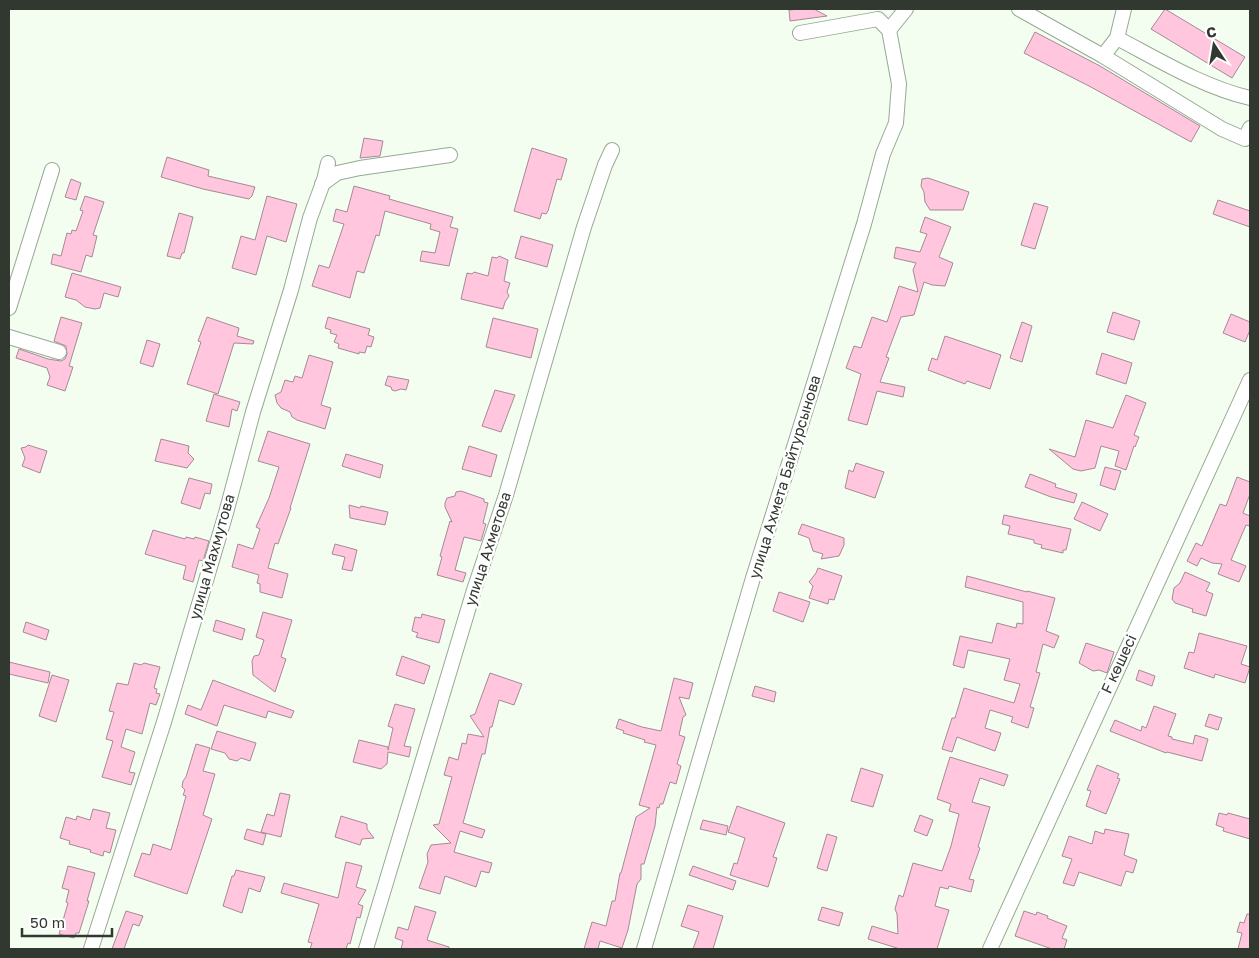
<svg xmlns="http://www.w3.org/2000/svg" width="1259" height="958" viewBox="0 0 1259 958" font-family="'Golos Text',sans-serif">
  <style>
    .building { fill: #ffc6dd; stroke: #a58a95 }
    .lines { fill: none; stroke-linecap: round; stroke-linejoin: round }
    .minor-casing { stroke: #97a994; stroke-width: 16 }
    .minor { stroke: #fff; stroke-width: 14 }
    .labels { text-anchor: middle; stroke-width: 5; stroke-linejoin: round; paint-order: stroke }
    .street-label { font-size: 15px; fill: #31382f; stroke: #fff }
  </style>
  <rect width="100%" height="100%" fill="#f3fef1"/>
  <path class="building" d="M800 9H814L827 16 790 21 789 10Z
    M1165 9 1245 57 1232 78 1151 29Z
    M1035 32 1100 66 1200 126 1191 142 1089 86 1024 53Z
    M364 138 383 141 380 156 360 158Z
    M532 148 567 159 561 180 557 179 548 211 546 214 542 213 540 219 514 211Z
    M167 157 209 170 208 176 255 187 252 196 249 199 203 189 161 177Z
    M928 178 969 192 963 210H930L925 202 924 192 921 186 922 179Z
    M71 179 81 183 76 200 65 197Z
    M354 186 390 196 389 199 453 217 450 227 458 229 449 266 420 261 422 251 435 253 440 232 430 229 431 224 385 211 379 236 376 235 364 273 357 271 350 298 312 286 319 265 329 268 344 224 333 221 336 209 347 212Z
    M85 196 104 202 93 235 97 236 92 257 86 255 81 272 51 264 53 254 61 256 67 233 71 234 72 230 76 231 83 211 80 210Z
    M267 196 297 204 286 242 267 236 256 275 232 268 241 236 255 240Z
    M1218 200 1250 211V227L1213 214Z
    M1034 203 1048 207 1035 249 1021 245Z
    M179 213 193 217 184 253H182L180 259 167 256Z
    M925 217 951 227 939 257 953 263 945 286 932 285 924 282 914 315 901 317 886 357 889 358 880 382 905 387 903 397 877 391 867 425 848 420 861 374 846 368 854 346 861 348 872 317 887 322 899 286 918 292 913 270 916 263 894 258 896 247 920 252 927 234 920 232Z
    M521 236 553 245 547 267 515 258Z
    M499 256 508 260 504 281 510 283 507 292 509 296 505 302 503 309 461 299 467 273 472 274 474 272 488 276 492 257 497 258Z
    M72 273 121 287 118 297 104 293 100 308 95 309 85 307 76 300 65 297Z
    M1113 312 1140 321 1134 340 1107 332Z
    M1231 314 1250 322V330L1245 342 1223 333Z
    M61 317 82 323 69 366 73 367 65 391 47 385 50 377 47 368 16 358 19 349 48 359 61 361 65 359 67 354 66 346 54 341Z
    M207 317 239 328 237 336 254 341 253 344 234 343 218 394 187 384 201 342 198 341Z
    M328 317 370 329 368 335 374 337 371 347 367 346 365 353 359 352V354L338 348 339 344 334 342 337 335 330 333 331 330 325 328Z
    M493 318 538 329 531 358 486 347Z
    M1022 322 1032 326 1022 362 1010 358Z
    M945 336 1001 355 990 389 967 381 965 384 928 370 932 358 937 360Z
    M147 340 160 344 153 367 140 363Z
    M1102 353 1132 363 1126 384 1096 374Z
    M309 355 333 362 321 405 331 408 325 429 297 420 292 417 290 412 281 408 277 403 275 395 281 392 285 380 293 382 295 376 302 378Z
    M388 376 409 380 406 390 401 389 395 391 392 390 391 387 385 385Z
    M495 390 515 395 501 432 482 426Z
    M214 394 240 402 237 411 232 409 229 427 206 421Z
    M1126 395 1146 403 1134 435 1139 437 1135 447 1134 446 1126 470 1115 466 1119 451 1101 446 1095 468 1081 471 1073 469 1049 449 1075 457 1086 420 1113 428Z
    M268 431 310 444 290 508H291L278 544 275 543 268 568 288 574 282 598 260 592V584L257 583 259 575 232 567 238 544 253 549 260 529 256 527 269 498 279 467 258 461Z
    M161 439 189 446 188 453 194 459 187 468 155 461Z
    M28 445 47 451 40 473 22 466 25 458 21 448 26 447Z
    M469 446 497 455 491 477 462 469Z
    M346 454 383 465 380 478 342 466Z
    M856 463 884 472 875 498 845 488 849 470 853 472Z
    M1105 467 1121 471 1115 490 1100 485Z
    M1030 474 1056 484 1055 487 1077 494 1074 503 1051 497 1025 487Z
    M1237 477 1250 482V494L1243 513 1250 516V526L1246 525 1231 560 1246 566 1239 582 1218 574 1222 564 1212 563 1201 558 1197 566 1187 561 1196 543 1202 546 1220 504 1226 506Z
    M189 478 212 484 210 494 205 493 200 509 181 503Z
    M461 491 484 499V502L488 503 483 523 486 524 481 541 464 537 455 570 466 573 463 582 437 575 442 557 440 556 450 521 452 522 445 507V503L447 498 455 496 456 492Z
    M1082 502 1108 514 1100 531 1074 519Z
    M349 505 360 508 361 506 388 512 385 525 350 518Z
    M1004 515 1071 529 1066 550H1063V553L1041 548 1042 545 1034 543V540L1008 534 1010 526 1002 524Z
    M802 524 844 538V545L839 556 821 559 823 554 813 551 809 538 798 534Z
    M153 530 185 539 186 537 194 539 195 537 209 541 203 561 199 560 193 582 183 579 186 566 145 554Z
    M335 544 357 550 352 571 342 569 345 557 332 554Z
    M818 568 842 576 834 600 829 599 828 604 809 598 813 586 809 582 816 573Z
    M1185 572 1210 583 1206 591 1213 594 1206 616 1192 612 1193 609 1175 603 1172 599 1174 588 1180 583Z
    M967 576 1027 592V591L1055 598 1046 631 1059 636 1054 648 1043 644 1036 672 1040 673 1030 707 1034 708 1028 728 1011 722 1013 717 990 710 985 728 1001 733 995 751 957 737 952 752 942 749 952 718H955L964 688 1014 703 1020 684 1004 680 1010 659 968 650 964 668 953 665 960 636 992 643 997 623 1016 628 1017 623 1023 624V602L965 587Z
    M779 592 810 602 803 622 773 611Z
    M263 612 292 620 281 657 286 659 275 692 253 675 252 661 254 656 259 655 264 640 256 637Z
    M422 614 445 620 439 643 416 637 418 633 412 631 415 617 421 618Z
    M216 620 245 629 242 640 213 631Z
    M26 622 49 630 46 640 23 632Z
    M1199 633 1247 646 1241 664 1250 667 1245 683 1215 674 1214 678 1184 668 1189 652 1194 653Z
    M1086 643 1114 652 1107 673 1099 670 1093 671 1079 663Z
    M402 656 430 666 424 684 396 675Z
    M9 662 50 672 48 683 9 674Z
    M134 663 141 665 144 663 160 667 154 688 157 689 156 693 160 694 156 705 150 703 142 734 126 729 121 747 135 752 129 772 135 773 131 785 102 777 113 741 106 739 114 712 109 711 117 683 128 685Z
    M1139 670 1155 676 1152 686 1136 680Z
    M490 673 522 684 514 705 499 700 492 727H490L485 754H482L463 823 485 830 482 838 460 831 454 852 492 863 489 873 481 871 476 887 445 876 440 894 419 888 428 862 427 854 431 845 451 843 433 825 439 824 452 777 444 775 449 757 458 760 462 743 466 744 468 734 484 737 470 716 475 714Z
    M52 675 69 680 56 722 39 716Z
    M674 678 693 683 689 699 679 697 686 715 683 717 679 735 685 737 677 764 681 766 676 784 670 782 663 804H660L659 808 657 807 655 826 644 864H641V879L637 884 628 930 622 948 600 941 598 949H584L592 922 606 926 612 901H615L620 873H621L636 817 650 808 639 805 656 745 644 742 645 740 623 733 624 731 616 728 619 719 642 727 661 731Z
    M213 680 294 711 291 718 268 711 266 718 224 705 217 726 185 714 188 705 201 710Z
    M755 686 776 692 774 702 752 696Z
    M395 704 415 709 404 746 411 747 409 757 388 752 387 764 381 769 353 762 359 740 388 747V750L393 728 388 726Z
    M1154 706 1176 714 1168 736 1172 737V739L1193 744 1195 735 1208 739 1202 761 1167 752 1166 753 1110 731 1115 720 1141 731 1142 726 1146 728Z
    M1209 714 1222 718 1218 730 1205 726Z
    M217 731 256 743 250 761 241 758 237 761 229 759 225 753 211 749Z
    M196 744 210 748 203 771 215 774 203 815 212 819 187 894 134 876 142 853 150 855 153 844 171 850 186 796 183 795 185 790 182 787 183 781 186 777Z
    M950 757 1008 775 1004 786 980 778 972 802 990 807 978 847 980 848 969 879 974 880 971 892 949 886 948 889 940 887 935 906 949 910 937 949H900L868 939 872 926 898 934 897 914 895 909 899 895 903 897 913 863 942 871 951 846 959 814 949 811 951 804 937 799Z
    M1097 765 1119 774 1117 778 1120 779 1106 814 1086 806 1091 791 1087 790Z
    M861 768 883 775 873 807 851 801Z
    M280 793 290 795 281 837 261 832 267 814 274 816Z
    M737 806 785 823 773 857 777 858 768 887 730 875 734 863 737 864 745 838 728 832Z
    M93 809 110 813 106 828 116 830 110 853 104 851 103 856 90 852 91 850 69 844 70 841 60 838 66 817 76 820 77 816 90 820Z
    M1219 813 1227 815 1228 813 1250 819V839L1223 831 1224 828 1216 825Z
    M920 815 933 820 927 836 914 831Z
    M341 816 367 824V829L374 838 362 839 360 845 335 837Z
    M703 820 728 826 726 835 700 829Z
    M247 829 266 834 263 845 244 839Z
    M1105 829 1129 834 1124 855 1137 860 1133 873 1126 871 1121 886 1079 872 1074 886 1063 883 1072 859 1062 856 1069 836 1092 844 1095 831 1104 834Z
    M827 834 837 837 827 871 817 868Z
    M346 862 362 866 356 887 366 890 358 904 363 906 360 918 357 917 350 944 348 943 346 949H310L312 943 308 942 319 904 281 893 284 883 338 898Z
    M68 866 95 873 87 901H89L79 933H76L74 938 59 934 68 903 66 902 69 890 62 888Z
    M693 866 736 881 733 890 689 875Z
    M236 870 265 877 260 892 249 888 242 913 223 906 232 876H234Z
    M688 905 723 916 713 949H693L699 932 681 926Z
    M415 906 436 912 427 940 449 947V949H401L403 941 395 938 398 927 408 930Z
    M822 907 843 913 839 926 818 920Z
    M126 911 143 916 139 926 133 924 124 949H112Z
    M1024 911 1036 915 1037 912 1048 916 1047 918 1067 926 1062 938 1067 940 1064 949H1052L1015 936Z
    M1247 914H1250V949H1238L1242 933 1237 932 1240 922 1244 923Z"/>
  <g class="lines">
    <defs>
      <path id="minor" d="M1019 9 1103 56 1117 38
        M1124 9 1117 38C1159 60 1203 87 1250 98
        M800 33 878 19 889 30
        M1103 56 1222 129 1245 139 1250 128
        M322 184 337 173 360 168 450 155
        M9 308 52 170
        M9 337 59 352
        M91 949 164 722 226 513 253 412 291 290 310 218 324 180 328 163
        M366 949 474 590 506 495 584 227 605 165 612 150
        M644 949 753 578 864 224 883 154 896 123 899 84 889 30 906 9
        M990 949 1250 380"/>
    </defs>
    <use href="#minor" class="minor-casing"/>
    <use href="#minor" class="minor"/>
  </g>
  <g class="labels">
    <g class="street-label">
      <text transform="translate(785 477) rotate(-73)" y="5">улица Ахмета Байтурсынова</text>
      <text transform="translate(488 549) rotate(-72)" y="5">улица Ахметова</text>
      <text transform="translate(212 557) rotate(-74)" y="5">улица Махмутова</text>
      <text transform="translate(1119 664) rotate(-65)" y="5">F көшесі</text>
    </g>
  </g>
  <rect width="1259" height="958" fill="none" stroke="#31382f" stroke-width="20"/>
  <g transform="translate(1214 45) rotate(348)" stroke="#ffffff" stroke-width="4" paint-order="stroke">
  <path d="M0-4L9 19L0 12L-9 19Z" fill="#31382f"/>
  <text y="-8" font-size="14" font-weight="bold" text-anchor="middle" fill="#31382f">С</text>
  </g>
  <path d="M22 928v8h90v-8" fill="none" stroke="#31382f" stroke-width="2.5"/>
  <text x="30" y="928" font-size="15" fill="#31382f" stroke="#ffffff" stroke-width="4" paint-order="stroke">50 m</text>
</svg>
